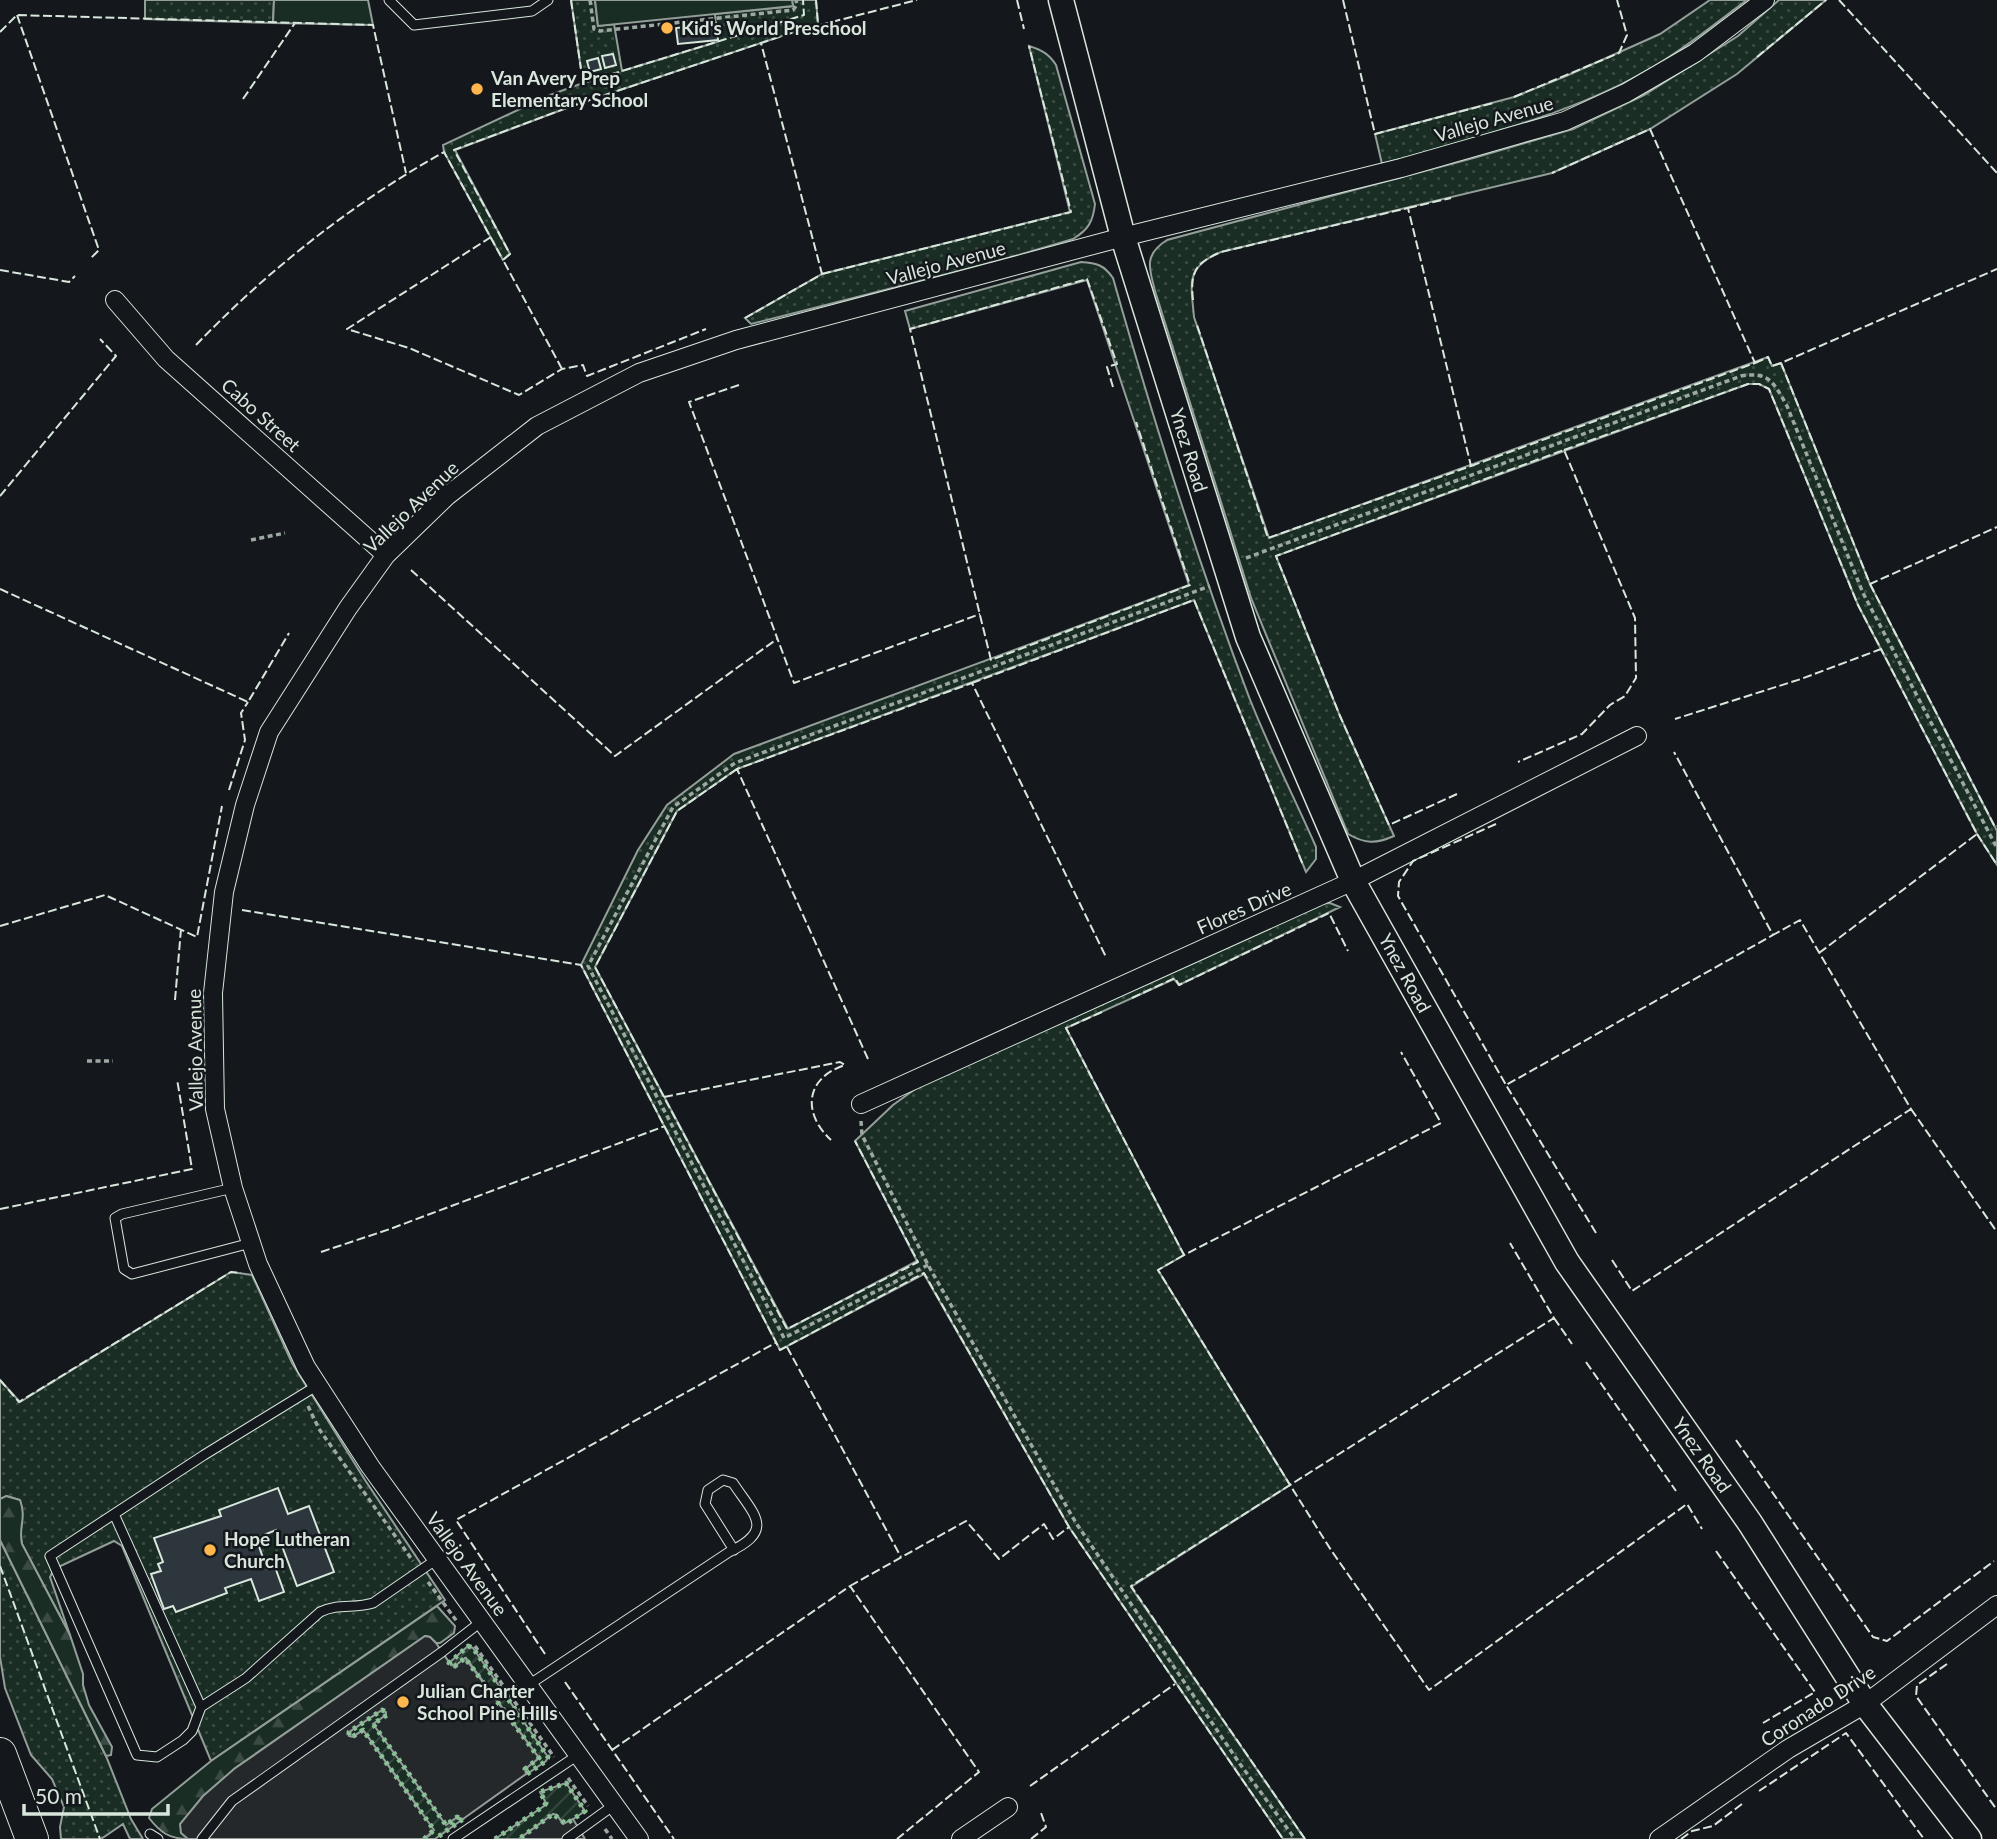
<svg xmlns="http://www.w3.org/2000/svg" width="1997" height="1839" viewBox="0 0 1997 1839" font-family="Lato,sans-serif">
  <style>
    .grass { fill: url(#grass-dots); stroke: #939e99; stroke-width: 2 }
    .forest { fill: url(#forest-firs); stroke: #939e99; stroke-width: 2 }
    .garden { fill: url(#garden-furrows); stroke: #939e99; stroke-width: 2 }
    .pitch { fill: #1a2d24; stroke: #939e99; stroke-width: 2 }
    .parking { fill: #24282b; stroke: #939e99; stroke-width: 2 }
    .building { fill: #2c363c; stroke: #d8e6dc; stroke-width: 2 }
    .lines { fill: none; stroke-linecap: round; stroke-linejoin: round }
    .service-casing { stroke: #d8e6dc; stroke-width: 11 }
    .minor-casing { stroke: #d8e6dc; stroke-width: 20 }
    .secondary-casing { stroke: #d8e6dc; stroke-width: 27 }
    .motorway-casing { stroke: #d8e6dc; stroke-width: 34 }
    .path { stroke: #9da8a2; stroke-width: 3.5; stroke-dasharray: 5 3.5; stroke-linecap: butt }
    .service { stroke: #14181c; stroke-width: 9 }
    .minor { stroke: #14181c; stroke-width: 18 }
    .secondary { stroke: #14181c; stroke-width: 24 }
    .motorway { stroke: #14181c; stroke-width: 32 }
    .hedge { stroke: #8ac095; stroke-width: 5; stroke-dasharray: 3.5 5; stroke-linecap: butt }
    .fence { stroke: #d8e6dc; stroke-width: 2; stroke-dasharray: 9 3.5; stroke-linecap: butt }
    .poi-dot { fill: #ffb74d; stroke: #14181c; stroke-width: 2.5 }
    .labels { text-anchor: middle; stroke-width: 5; stroke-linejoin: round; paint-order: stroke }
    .poi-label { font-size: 19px; font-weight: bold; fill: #d8e6dc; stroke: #14181c; text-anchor: start }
    .street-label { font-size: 19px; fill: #d8e6dc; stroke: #14181c }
  </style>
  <defs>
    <pattern id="grass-dots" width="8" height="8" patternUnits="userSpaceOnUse" patternTransform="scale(1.75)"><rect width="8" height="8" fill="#1a2d24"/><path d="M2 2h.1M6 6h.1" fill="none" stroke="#3b4b43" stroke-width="1.8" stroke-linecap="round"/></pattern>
    <pattern id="forest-firs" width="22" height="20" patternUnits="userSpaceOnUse" patternTransform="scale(1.75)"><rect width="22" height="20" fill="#1a2d24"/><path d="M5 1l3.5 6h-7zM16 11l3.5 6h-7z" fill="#3b4b43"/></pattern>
    <pattern id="garden-furrows" width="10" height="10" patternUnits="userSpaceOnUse" patternTransform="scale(1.75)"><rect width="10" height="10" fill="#1a2d24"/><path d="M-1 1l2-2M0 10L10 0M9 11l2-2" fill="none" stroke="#3b4b43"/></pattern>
  </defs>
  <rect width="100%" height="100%" fill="#14181c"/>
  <path class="grass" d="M145 0H274L273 23 145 19Z
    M571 0H595L598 26 614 24 622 71 717 42 715 14 793 6 792 0H816L818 24 572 106 455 150 510 254 503 260 444 152 443 145 550 95 583 83Z
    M1710 0H1747C1717 22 1687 47 1655 66 1572 115 1474 138 1382 164L1375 134 1514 97 1566 76 1660 34Z
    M1779 0H1826L1737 74 1650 129 1552 173 1221 252C1185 267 1191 283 1194 317L1269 538 1768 357 1772 366 1781 363 1870 584 1997 831V865L1977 834 1858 605 1769 389 1759 384H1748L1276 556 1340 716 1394 836C1376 844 1365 844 1348 834L1251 598 1156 294C1149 269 1143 255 1167 240L1477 157 1573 129 1644 95 1738 36Z
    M1029 46C1042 50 1049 54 1056 65L1095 204C1093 222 1088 230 1073 239L998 261 751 324 745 318 822 274 1070 212Z
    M1081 262C1097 263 1104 265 1113 278 1153 419 1197 560 1249 697 1269 748 1294 797 1316 847V859L1306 872 1194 600 737 769 677 811 595 967 788 1329 917 1261 855 1141 893 1105 918 1087 1316 904 1330 903 1340 907 1179 985 1174 979 1066 1028 1184 1255 1158 1270 1290 1485 1131 1587 1305 1839H1283L1069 1527 924 1274 780 1350 581 965 638 850 667 805 734 754 1189 585 1087 280 910 329 905 311Z
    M231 1272 252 1275 292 1363 365 1480 445 1600 211 1761 122 1546 114 1541 54 1569 50 1577 70 1635 22 1544C18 1526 26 1519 20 1500L7 1496 0 1499V1380L20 1402Z
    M0 1540 106 1756 131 1819 143 1839H130L123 1824 101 1839H61L60 1827 64 1807 52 1779 31 1755 5 1688 0 1657Z"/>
  <path class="forest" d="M6 1496 20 1500C27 1519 18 1526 22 1544L70 1635 83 1674V1685L89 1705 112 1747 111 1755 106 1756 0 1540V1499Z
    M437 1606 455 1626 454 1633 440 1643H436L430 1637 425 1636 234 1769 188 1839C169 1839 160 1832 149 1818L152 1809 211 1761Z"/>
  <path class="garden" d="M468 1646 473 1648 548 1757 546 1761 527 1774 525 1769 539 1758 466 1658 455 1666 449 1663Z
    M382 1710 386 1712 387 1715 374 1724 446 1824 457 1817 463 1819 435 1839H424L430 1835 418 1807 363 1730 352 1737 349 1736V1732Z
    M566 1783 585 1811 566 1824 553 1814 519 1839H495L544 1806 546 1803 540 1792Z"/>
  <path class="pitch" d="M274 0H368L373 25 273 23Z
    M595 0H792L793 6 598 26Z"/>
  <path class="parking" d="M425 1636 430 1637 436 1643 451 1665 455 1666 465 1658 539 1758 525 1769 526 1774 463 1819 457 1817 446 1825 373 1724 386 1715V1712L382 1710 349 1732V1736L353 1737 363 1730 434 1830 424 1839H188L181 1833 180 1824 203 1796 234 1769Z
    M553 1814 557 1815 563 1824 573 1819 585 1839H519Z"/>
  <path class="building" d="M716 23 718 40 678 44 676 28Z
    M613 54 616 65 605 68 602 56Z
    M598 58 601 69 590 72 587 61Z
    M278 1488 288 1514 309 1506 334 1572 297 1586 276 1530 256 1538 267 1569 275 1567 284 1592 259 1601 251 1579 225 1588 227 1593 176 1612 173 1606 164 1609 151 1574 161 1571 158 1564 163 1562 154 1538 221 1516 219 1510Z"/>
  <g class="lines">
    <defs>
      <path id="service" d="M389 0 414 25 532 11 548 0
        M233 1188 122 1214 115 1218 124 1269 132 1274 251 1243
        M318 1385 204 1455 50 1556 137 1755 157 1757 183 1740 192 1731 201 1707 246 1678 320 1612C338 1603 355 1609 373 1603L437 1559
        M114 1514 201 1707
        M527 1686 729 1552C775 1530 755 1516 733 1483L723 1480 708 1490 705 1504 734 1550
        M150 1834 158 1839
        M202 1839 232 1801 442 1652 482 1621
        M453 1839 578 1755
        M567 1839 614 1805"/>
      <path id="minor" d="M115 300 166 359 386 555
        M861 1104 1353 881 1637 736
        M639 1839 370 1466 306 1367 258 1264 233 1188 215 1109 213 993 224 892 245 805 269 732 348 608 386 555 447 496 537 426 639 373 736 340 1123 237 1401 168 1565 121 1626 93 1695 53 1765 0
        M961 1839 1008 1807
        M1659 1839 1788 1749 1865 1704 1997 1605"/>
      <path id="secondary" d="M1061 0 1123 237 1248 637 1353 881 1567 1262 1750 1523 1865 1704 1969 1839"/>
      <path id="motorway" d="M0 1754 32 1839"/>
    </defs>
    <use href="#service" class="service-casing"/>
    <use href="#minor" class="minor-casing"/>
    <use href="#secondary" class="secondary-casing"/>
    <use href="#motorway" class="motorway-casing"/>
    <path class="path" d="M590 0 594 29 600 31 793 10 797 5 796 0
      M251 540 285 533
      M1246 558 1741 376C1769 371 1774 383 1787 406L1863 593 1997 848
      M87 1061H113
      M861 1121 862 1135 928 1265 1076 1523 1240 1764 1295 1839
      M928 1265 784 1338 588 966 673 807 735 763 1210 586
      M308 1406 319 1429 413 1561
      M428 1582 458 1623
      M475 1646 554 1757
      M568 1778 588 1806
      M605 1829 612 1839"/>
    <use href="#service" class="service"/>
    <use href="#minor" class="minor"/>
    <use href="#secondary" class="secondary"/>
    <use href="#motorway" class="motorway"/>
    <path class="hedge" d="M468 1646 473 1648 548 1757 546 1761 527 1774 525 1769 539 1758 465 1658 455 1666 449 1663Z
      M424 1839 434 1830 363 1730 352 1737 349 1736V1732L382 1710 386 1712 387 1715 373 1724 446 1825 457 1817 463 1819 435 1839
      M495 1839 544 1806 546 1803 540 1792 566 1783 585 1811 566 1824 553 1814 519 1839"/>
    <path class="fence" d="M571 0 583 83 804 15 803 0
      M816 0 818 24
      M1017 0 1024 29
      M1343 0 1375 134 1493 103
      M1839 0 1997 173
      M17 15 99 250 90 259
      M0 32 17 15 373 25 406 173
      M1757 57 1826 0
      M1514 97 1619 53 1627 35 1617 0
      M243 99 295 23
      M1408 208 1451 198
      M491 237 347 329 409 348 519 395 562 369 583 365 587 376 706 329
      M0 270 69 282 75 276
      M822 274 1071 212 1029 46
      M1193 300C1190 272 1195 263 1221 252L1408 208 1471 466 1268 538 1197 325
      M745 318 822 274 761 43
      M196 345C268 270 353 203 444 152L503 260
      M1755 363 1768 357 1772 366 1781 363 1997 269
      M1781 363 1870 584 1997 527
      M562 369 503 260 510 254 454 150 572 106 797 31 917 0
      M739 385 689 402 794 683 980 614
      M1113 387 1107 367 1117 364 1087 279 910 329 991 660 1190 585 1136 422
      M1564 450 1748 384H1759L1769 389 1858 605 1881 649 1801 679 1675 719
      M1471 466 1755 363 1650 129 1552 173
      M0 496 116 356 100 339
      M411 570 615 756 777 639
      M1870 584 1995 827 1997 826
      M0 589 248 702 289 633
      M972 683 1194 600 1303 865
      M737 769 677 811 595 967 787 1329 918 1262 855 1141
      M229 790 245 740 241 713 248 702
      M1457 794 1389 825 1340 716 1276 556 1564 450 1635 618 1636 678 1625 696 1610 705 1582 734 1518 762
      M1496 824 1413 861 1399 882 1398 896 1506 1085
      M1977 834 1997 865
      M242 910 581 965 780 1350 924 1273 1069 1527 1283 1839
      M0 926 105 895 197 937 222 806
      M1819 953 1977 834 1881 649
      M1132 998 1175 978 1179 985 1329 913 1348 951
      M175 1000 181 929
      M1102 1012 1066 1028 1184 1255 1441 1123 1401 1052
      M868 1059 737 769 972 683 1106 957
      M664 1097 840 1062 845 1065C805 1078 802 1113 831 1140
      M1911 1109 1997 1232
      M0 1209 192 1169 177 1079
      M1596 1233 1506 1085 1773 935
      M321 1252 390 1229 665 1126
      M1184 1255 1158 1270 1290 1485 1554 1318 1510 1243
      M1612 1260 1632 1291 1911 1109 1800 920 1773 935 1674 752
      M1554 1318 1572 1344
      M787 1347 901 1557
      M1586 1362 1676 1491
      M0 1380 19 1402 231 1272 241 1273
      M1736 1440 1873 1637 1887 1641 1994 1561
      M1716 1551 1815 1692 1763 1723
      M0 1566 100 1839
      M850 1586 966 1521 999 1559 1044 1524 1053 1539 1069 1527
      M545 1654 456 1520 777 1342
      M1947 1664 1917 1685 1916 1696 1997 1810
      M565 1682 674 1839
      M612 1750 850 1586 979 1772 897 1839
      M1030 1786 1175 1684
      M1759 1791 1846 1733 1924 1839
      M1031 1839 1046 1827 1040 1810
      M1305 1839 1131 1586 1290 1485 1331 1550 1429 1690 1687 1504 1702 1529
      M1681 1839 1692 1831 1713 1826 1742 1804"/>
  </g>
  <g class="poi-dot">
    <circle cx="667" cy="28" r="7"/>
    <circle cx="477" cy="89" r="7"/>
    <circle cx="210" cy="1550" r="7"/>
    <circle cx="403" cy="1702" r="7"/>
  </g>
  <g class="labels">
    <g class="poi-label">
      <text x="681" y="35">Kid's World Preschool</text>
      <text x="491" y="85">Van Avery Prep<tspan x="491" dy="22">Elementary School</tspan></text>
      <text x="224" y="1546">Hope Lutheran<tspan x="224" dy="22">Church</tspan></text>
      <text x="417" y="1698">Julian Charter<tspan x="417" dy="22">School Pine Hills</tspan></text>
    </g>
    <g class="street-label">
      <text transform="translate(1494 119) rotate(-16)" y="7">Vallejo Avenue</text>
      <text transform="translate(946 263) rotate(-15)" y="7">Vallejo Avenue</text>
      <text transform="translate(261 415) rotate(42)" y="7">Cabo Street</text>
      <text transform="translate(1189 450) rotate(73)" y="7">Ynez Road</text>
      <text transform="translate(411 507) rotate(-44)" y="7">Vallejo Avenue</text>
      <text transform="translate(1244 908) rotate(-24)" y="7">Flores Drive</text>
      <text transform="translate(1405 973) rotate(61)" y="7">Ynez Road</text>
      <text transform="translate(195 1050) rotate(-91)" y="7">Vallejo Avenue</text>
      <text transform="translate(1702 1455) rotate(55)" y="7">Ynez Road</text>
      <text transform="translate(467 1564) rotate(54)" y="7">Vallejo Avenue</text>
      <text transform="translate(1818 1706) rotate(-33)" y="7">Coronado Drive</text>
    </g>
  </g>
  <path d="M24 1804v10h144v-10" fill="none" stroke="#d8e6dc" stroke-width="3.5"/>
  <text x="35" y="1804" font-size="21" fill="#d8e6dc" stroke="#14181c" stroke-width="5" paint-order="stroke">50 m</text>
</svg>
